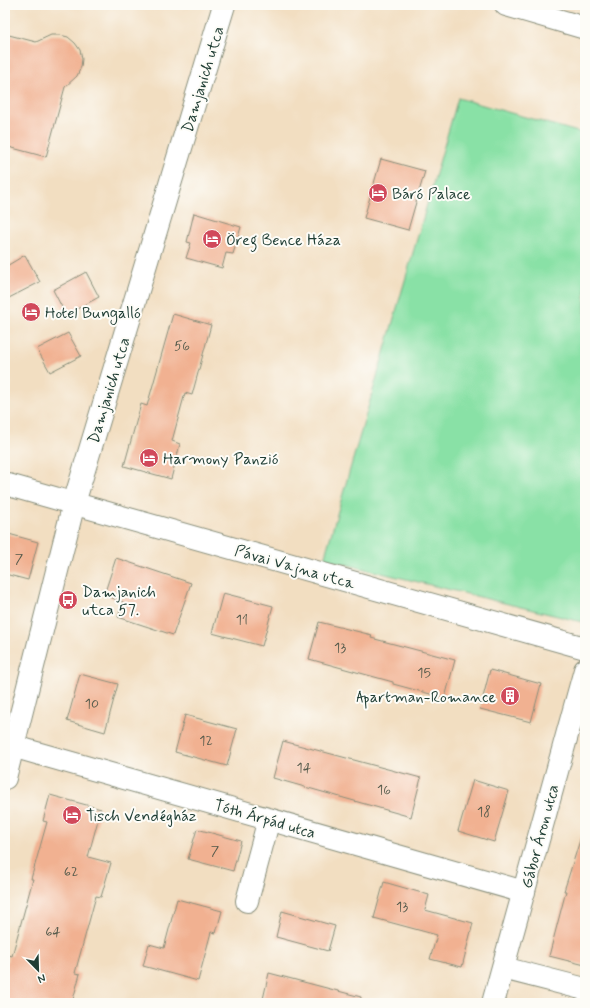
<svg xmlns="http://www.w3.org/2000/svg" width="590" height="1008" viewBox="0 0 590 1008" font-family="Mynerve,sans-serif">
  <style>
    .green { fill: #89e1a6; stroke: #548f6d }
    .building { fill: #f1b191 }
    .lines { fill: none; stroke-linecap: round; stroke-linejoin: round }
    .street-casing { stroke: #888e7a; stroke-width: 24 }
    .street { stroke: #fff; stroke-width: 22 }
    .labels { text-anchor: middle; stroke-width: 4; stroke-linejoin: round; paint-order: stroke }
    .number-label { font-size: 14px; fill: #545a4b }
    .street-label { font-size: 16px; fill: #1f3d34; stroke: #fdfcf7 }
    .poi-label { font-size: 16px; fill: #1f3d34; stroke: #fdfcf7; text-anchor: start }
  </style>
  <rect width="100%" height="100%" fill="#fdfcf7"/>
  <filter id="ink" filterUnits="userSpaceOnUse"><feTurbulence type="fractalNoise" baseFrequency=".025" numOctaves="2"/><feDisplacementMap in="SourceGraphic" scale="8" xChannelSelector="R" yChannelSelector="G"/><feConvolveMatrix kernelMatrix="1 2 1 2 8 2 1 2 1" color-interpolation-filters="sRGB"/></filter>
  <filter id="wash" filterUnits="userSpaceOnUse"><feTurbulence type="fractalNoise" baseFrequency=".012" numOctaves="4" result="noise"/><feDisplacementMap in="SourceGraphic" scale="16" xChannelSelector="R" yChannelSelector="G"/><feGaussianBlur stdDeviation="0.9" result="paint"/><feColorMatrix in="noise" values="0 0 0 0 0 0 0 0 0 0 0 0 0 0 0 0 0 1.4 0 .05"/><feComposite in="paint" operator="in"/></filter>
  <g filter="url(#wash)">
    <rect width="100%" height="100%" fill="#f2dec1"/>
    <path class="green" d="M458 98 585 134V614L582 622 324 559Z"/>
    <g id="blocks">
      <path class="building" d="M5 34 36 42 51 35H60L68 37 75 43 80 50 82 59 81 67 77 76 65 87 46 157 5 146Z
        M381 159 425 171 408 230 364 218Z
        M194 213 241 227 233 254 226 253 222 268 186 258 191 243 187 242Z
        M25 255 40 282 5 300V267Z
        M86 272 99 297 66 315 53 290Z
        M173 314 211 325 192 395 185 393 172 441 180 444 171 479 124 466 141 404 147 406Z
        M68 333 81 356 50 372 37 349Z
        M5 533 38 542 28 580 5 574Z
        M116 558 191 583 173 635 118 617 123 602 104 595Z
        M223 593 273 606 262 646 212 633Z
        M319 622 372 635 371 638 455 660 445 698 393 684V682L309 659Z
        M490 670 541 684 531 722 480 709Z
        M80 674 118 684 105 732 67 721Z
        M185 715 237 729 227 766 175 752Z
        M283 741 421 778 411 817 273 778Z
        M473 780 509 791 494 842 458 831Z
        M50 795 101 809 88 857 111 863 101 897 96 896 75 973 80 974 72 1003H21L5 999V968L9 955 12 956 33 879H31L47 822 43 821Z
        M197 829 241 841 233 871 188 859Z
        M581 837H585V965L549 956 566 891H564Z
        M384 882 429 895 425 910 473 923 462 967 430 959 437 935 374 918Z
        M177 899 222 911 216 933 211 932 198 981 143 966 149 944 164 948Z
        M282 911 335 926 328 951 276 937Z
        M269 973 361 997 360 1003H278L263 999Z"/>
    </g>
  </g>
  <g filter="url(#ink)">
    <use href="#blocks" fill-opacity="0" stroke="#888e7a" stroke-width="1"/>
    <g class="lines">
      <defs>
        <path id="street" d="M506 5 585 28
          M5 484 585 648
          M5 744 524 892
          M5 778 74 503 224 5
          M247 901 269 819
          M503 968 585 989
          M493 1003 585 670"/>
      </defs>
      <use href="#street" class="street-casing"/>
      <use href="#street" class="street"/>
    </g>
  </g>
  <defs>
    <symbol id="hotel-disc" viewBox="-11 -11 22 22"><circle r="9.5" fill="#d1495b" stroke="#fdfcf7"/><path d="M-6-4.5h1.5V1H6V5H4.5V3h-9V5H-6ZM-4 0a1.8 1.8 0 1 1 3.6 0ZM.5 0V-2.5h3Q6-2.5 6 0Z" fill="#fff"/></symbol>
    <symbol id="bus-disc" viewBox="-11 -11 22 22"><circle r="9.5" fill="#d1495b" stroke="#fdfcf7"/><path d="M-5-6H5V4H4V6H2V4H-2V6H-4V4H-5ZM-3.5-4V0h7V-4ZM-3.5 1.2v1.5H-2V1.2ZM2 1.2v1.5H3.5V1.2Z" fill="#fff"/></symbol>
    <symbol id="building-disc" viewBox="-11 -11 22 22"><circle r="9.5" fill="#d1495b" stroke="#fdfcf7"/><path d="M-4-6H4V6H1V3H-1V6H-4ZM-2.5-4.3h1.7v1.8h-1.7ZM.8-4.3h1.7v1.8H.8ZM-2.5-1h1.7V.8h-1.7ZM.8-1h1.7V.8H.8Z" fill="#fff"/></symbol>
  </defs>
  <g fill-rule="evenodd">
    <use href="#hotel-disc" x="367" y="182" width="22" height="22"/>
    <use href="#hotel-disc" x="201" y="228" width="22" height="22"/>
    <use href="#hotel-disc" x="20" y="301" width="22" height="22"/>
    <use href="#hotel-disc" x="138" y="447" width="22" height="22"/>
    <use href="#bus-disc" x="57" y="589" width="22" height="22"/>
    <use href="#building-disc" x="499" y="685" width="22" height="22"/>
    <use href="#hotel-disc" x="61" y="804" width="22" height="22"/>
  </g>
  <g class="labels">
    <g class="number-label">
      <text x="182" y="350">56</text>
      <text x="19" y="563">7</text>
      <text x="242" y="624">11</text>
      <text x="340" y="652">13</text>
      <text x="424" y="677">15</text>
      <text x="92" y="708">10</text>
      <text x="206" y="745">12</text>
      <text x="304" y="772">14</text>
      <text x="384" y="794">16</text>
      <text x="484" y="816">18</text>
      <text x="215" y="855">7</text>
      <text x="71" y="876">62</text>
      <text x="402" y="911">13</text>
      <text x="53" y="936">64</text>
    </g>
    <g class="street-label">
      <text transform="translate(202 79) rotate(-73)" y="6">Damjanich utca</text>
      <text transform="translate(108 390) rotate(-73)" y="6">Damjanich utca</text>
      <text transform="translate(295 566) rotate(16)" y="6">Pávai Vajna utca</text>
      <text transform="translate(265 818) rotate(16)" y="6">Tóth Árpád utca</text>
      <text transform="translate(539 836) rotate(-75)" y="6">Gábor Áron utca</text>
    </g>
    <g class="poi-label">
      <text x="392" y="199">Báró Palace</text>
      <text x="226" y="245">Öreg Bence Háza</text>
      <text x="45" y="318">Hotel Bungalló</text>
      <text x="163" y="464">Harmony Panzió</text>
      <text x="82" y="597">Damjanich<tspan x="82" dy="18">utca 57.</tspan></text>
      <text x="496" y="702" text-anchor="end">Apartman-Romance</text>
      <text x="86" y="821">Tisch Vendégház</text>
    </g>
  </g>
  <rect width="590" height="1008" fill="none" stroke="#fdfcf7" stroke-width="20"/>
  <g transform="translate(38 970) rotate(157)" stroke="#fdfcf7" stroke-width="3" paint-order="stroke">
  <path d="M0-3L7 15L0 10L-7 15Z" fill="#1f3d34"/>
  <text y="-6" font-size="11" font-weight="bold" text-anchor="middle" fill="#1f3d34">N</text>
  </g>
</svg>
